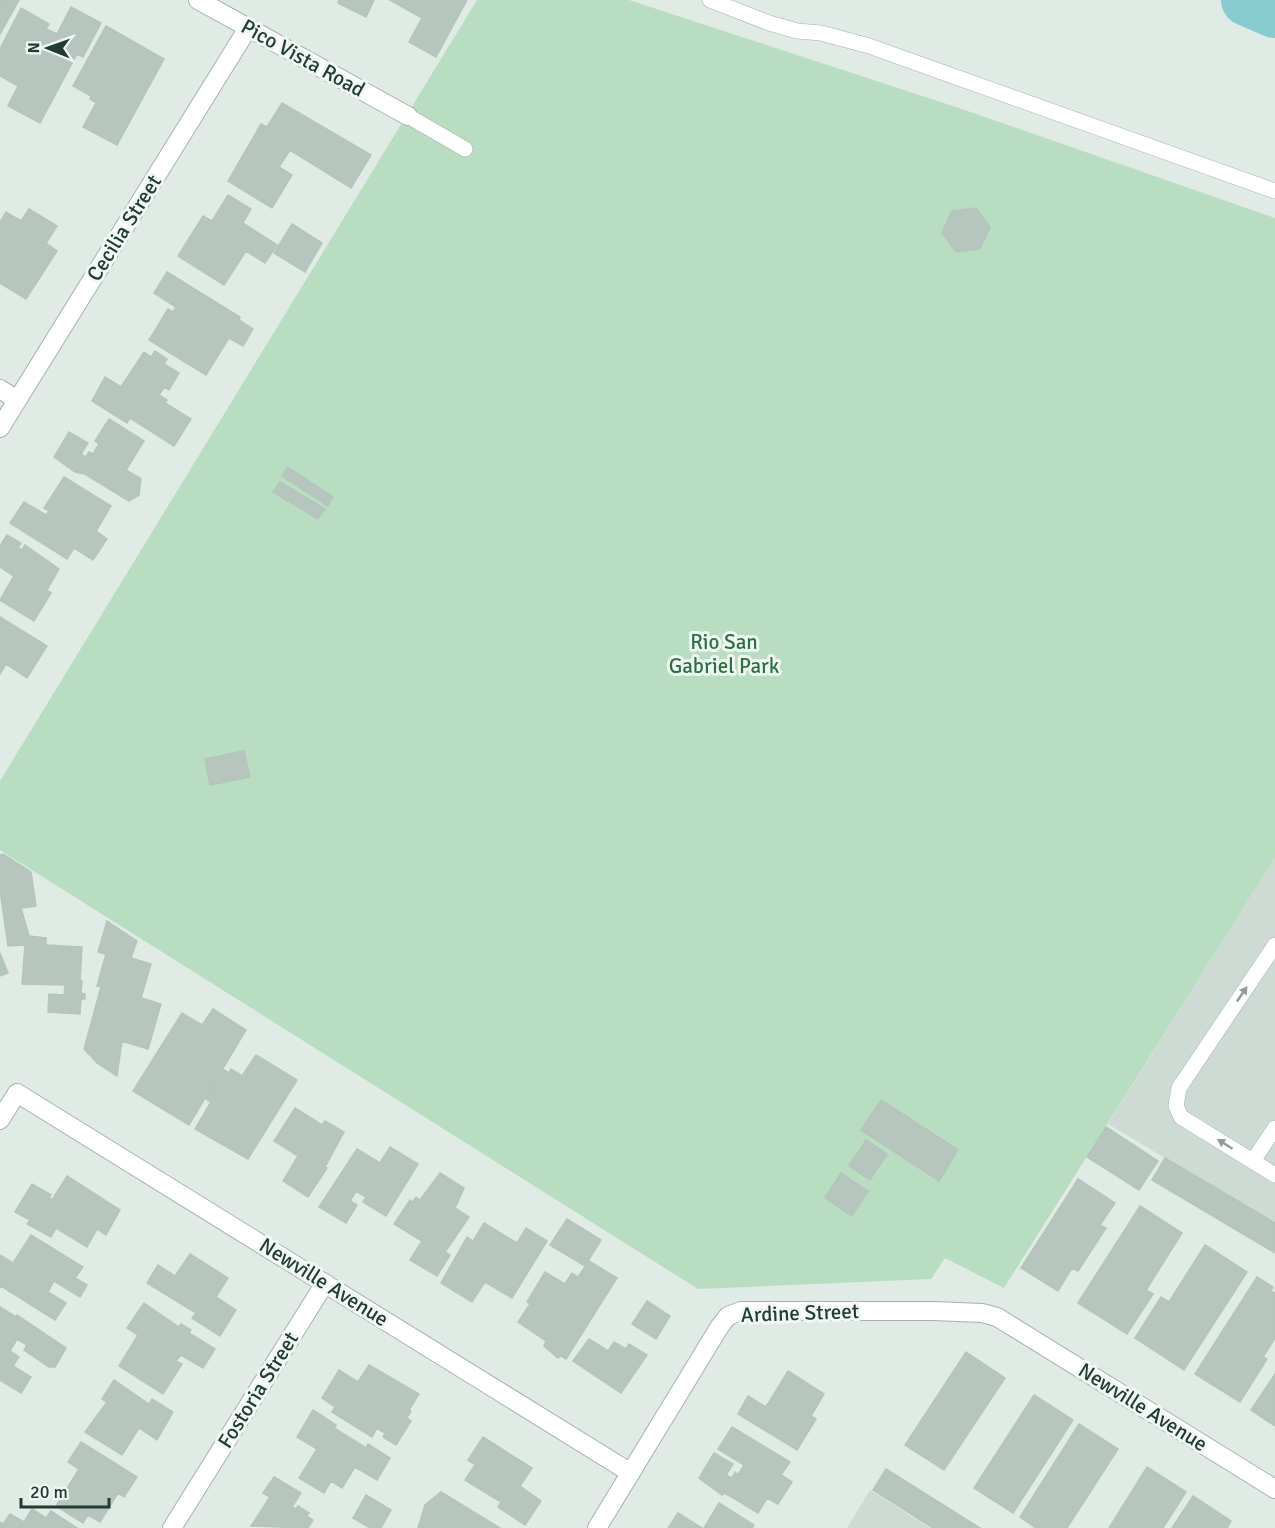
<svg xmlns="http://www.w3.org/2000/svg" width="1275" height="1528" viewBox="0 0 1275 1528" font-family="Signika,sans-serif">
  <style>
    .built { fill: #cedbd4 }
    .green { fill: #b9ddc0 }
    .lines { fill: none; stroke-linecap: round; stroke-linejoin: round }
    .river { stroke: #88cbd1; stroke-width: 52 }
    .building { fill: #b6c6be; stroke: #b3c5bc; stroke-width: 1.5 }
    .service-casing { stroke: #a3b3ac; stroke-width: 16 }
    .minor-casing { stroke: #a3b3ac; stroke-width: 20 }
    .tertiary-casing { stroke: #a3b3ac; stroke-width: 20 }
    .service { stroke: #fff; stroke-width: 15 }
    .minor { stroke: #fff; stroke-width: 18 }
    .tertiary { stroke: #fff; stroke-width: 18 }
    .oneway { fill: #909e98 }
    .labels { text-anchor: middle; stroke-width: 6; stroke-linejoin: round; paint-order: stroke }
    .street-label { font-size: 21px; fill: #213c32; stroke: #f1f8f4 }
    .park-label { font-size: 21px; fill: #2b7241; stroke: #f1f8f4 }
  </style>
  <rect width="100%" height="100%" fill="#e0ebe5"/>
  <path class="built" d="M1275 858V1224L1108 1124Z
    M870 1490 930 1528H847Z"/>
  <path class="green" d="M477 0H629L959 108 1275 218V858L1004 1288 945 1258 931 1279 698 1289 0 850V781Z"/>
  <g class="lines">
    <path class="river" d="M1247 0 1275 12"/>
  </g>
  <path class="building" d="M0 0H19L0 34Z
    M339 0H374L366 17 338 3Z
    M390 0H467L436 57 409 42 422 18Z
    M71 7 101 23 83 57 77 54 40 123 8 106 18 86 0 76V49L21 8 49 24 46 29 57 34Z
    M106 26 164 59 117 145 83 127 96 103 90 99 91 96 73 86Z
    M282 103 371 155 351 188 290 150 279 167 292 175 272 208 228 181 261 124 267 127Z
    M228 195 251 209 243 223 277 245 265 263 246 251 224 285 178 256 203 216 212 221Z
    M976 208 990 227 980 249 956 252 942 233 952 211Z
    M29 209 57 226 46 243 57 251 26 299 0 283V222L6 212 21 221Z
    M292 224 322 243 305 272 274 253Z
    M167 272 240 317 239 320 253 329 243 346 229 338 206 375 149 340 168 309 173 312 176 307 154 293Z
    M155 351 167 359 164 364 179 373 169 390 164 387 159 395 167 400 165 403 191 419 174 446 130 418 127 423 92 401 105 377 121 387 144 352 151 357Z
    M109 419 144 441 126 470 141 479 139 495 129 501 85 474 75 472 54 457 69 432 88 443 81 454 86 457 89 452 93 454 99 444 95 441Z
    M288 467 333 497 328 506 282 476Z
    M64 477 111 506 96 531 107 539 93 560 74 548 67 559 10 523 24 502 46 515 49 511 44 508Z
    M280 482 325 509 318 519 273 492Z
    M7 535 21 543 18 548 22 550 25 545 59 569 47 590 51 593 34 621 0 600 14 576 0 567V546Z
    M0 617 47 646 27 678 6 664 0 674Z
    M244 751 250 777 210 785 205 759Z
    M3 854 31 872 36 906 21 908 29 936 46 938V945L82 947 80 981H82L81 993 85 994V999H81L80 1014 48 1012 49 994 64 995 65 985 22 984 25 945 8 946 0 890V855Z
    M107 921 137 941 131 958 151 964 141 998 161 1004 148 1049 122 1041 117 1076 97 1063 84 1049 101 987 97 986 106 954 98 952Z
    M0 953 8 973 0 976Z
    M213 1009 246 1030 189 1125 133 1091 182 1013 202 1025Z
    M256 1055 297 1080 248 1159 195 1129 211 1102 206 1099 224 1070 229 1073 231 1069 242 1076Z
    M881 1100 958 1150 939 1181 861 1130Z
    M295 1108 322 1125 325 1121 344 1132 325 1167 327 1168 308 1197 283 1181 298 1156 274 1141Z
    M1106 1127 1158 1161 1139 1190 1087 1157Z
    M866 1140 887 1154 870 1180 849 1166Z
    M390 1147 418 1164 386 1216 363 1202 366 1197 356 1191 350 1201 357 1205 346 1223 319 1207 357 1149 380 1163Z
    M1165 1158 1275 1223V1253L1152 1180Z
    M440 1173 464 1188 455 1208 469 1217 445 1252 450 1255 437 1276 410 1260 422 1241 394 1224 410 1200 413 1202 416 1197 420 1200Z
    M841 1173 868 1191 852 1216 825 1198Z
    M67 1176 120 1210 106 1235 97 1229 87 1247 56 1228 51 1237 27 1224 30 1220 15 1212 32 1184 51 1195 49 1197 52 1200Z
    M1078 1179 1115 1203 1100 1225 1106 1228 1078 1271 1072 1268 1058 1291 1021 1268Z
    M1140 1206 1182 1233 1146 1290 1153 1294 1127 1334 1078 1303Z
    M567 1219 601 1240 585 1266 550 1245Z
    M484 1223 517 1243 526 1228 547 1241 512 1298 485 1282 472 1302 441 1283 467 1237 473 1241Z
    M31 1235 83 1267 75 1278 87 1285 80 1297 54 1281 48 1292 66 1303 55 1320 1 1286 0 1288V1255L13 1263Z
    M1205 1245 1247 1272 1184 1370 1135 1338 1161 1297 1169 1302Z
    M190 1254 228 1278 216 1297 236 1310 220 1336 192 1318 196 1313 147 1283 158 1265 175 1276Z
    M589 1261 617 1278 566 1359 561 1356 558 1358 544 1346 546 1341 518 1322 530 1304 527 1302 545 1272 565 1284 572 1273 578 1277Z
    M1257 1277 1273 1287 1271 1291 1275 1293V1338L1263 1357 1267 1359 1240 1402 1195 1374Z
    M647 1301 670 1316 656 1339 632 1324Z
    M144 1303 179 1327 181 1324 191 1330 189 1333 215 1349 203 1368 181 1355 176 1361 182 1364 163 1394 119 1366 138 1335 127 1328Z
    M0 1307 16 1317 17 1315 66 1348 55 1367H49L24 1350 27 1345 17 1339 10 1351 19 1357 13 1366 31 1377 21 1393 0 1380Z
    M589 1339 608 1351 614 1342 626 1349 629 1344 647 1355 621 1393 573 1361Z
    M966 1352 1005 1378 944 1470 905 1445Z
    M369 1365 419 1394 409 1410 411 1411 407 1418 411 1421 396 1445 383 1437 385 1433 377 1428 372 1437 332 1412 335 1407 322 1398 339 1370 358 1382Z
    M788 1371 824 1394 811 1416 816 1419 797 1450 738 1414 748 1396 766 1407Z
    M1275 1374V1426L1251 1410Z
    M114 1380 149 1404 152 1399 173 1412 157 1440 139 1428 122 1455 85 1432 107 1402 102 1399Z
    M1034 1395 1073 1420 1013 1513 974 1488Z
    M313 1410 336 1425 334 1428 366 1448 368 1444 390 1458 377 1480 355 1467 342 1488 331 1481 324 1493 299 1478 317 1449 297 1437Z
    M1079 1424 1118 1449 1067 1528H1036L1020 1517Z
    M732 1427 790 1462 781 1475 792 1482 778 1504 767 1498 758 1513 730 1496 723 1493 722 1495 699 1478 714 1453 733 1464 726 1475 732 1478 735 1472 738 1475 744 1465 718 1449Z
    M483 1437 532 1468 520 1486 541 1501 525 1525 498 1507 501 1502 465 1480 475 1465 468 1460Z
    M81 1442 137 1477 124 1497 118 1493 100 1522 88 1515 83 1523 56 1506 79 1469 68 1462Z
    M1147 1467 1186 1492 1163 1528H1109Z
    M886 1469 980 1528H933L873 1490Z
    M274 1477 301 1493 292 1507 296 1509 298 1506 309 1513 307 1516 313 1520 308 1528 251 1526 270 1497 263 1493Z
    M441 1492 500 1528H418L425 1505Z
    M366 1495 391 1510 381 1528H370L353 1518Z
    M1193 1496 1231 1521 1227 1528H1172Z
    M719 1503 754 1525 752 1528H704Z
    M32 1509 46 1518 51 1511 77 1528H0V1522L3 1524 10 1514 24 1522Z
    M678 1513 702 1528H668Z"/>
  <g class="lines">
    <defs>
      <path id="service" d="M710 0 769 23 797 31 821 33 869 46 1275 191
        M408 116 465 149
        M1275 945 1179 1088 1176 1106 1181 1117 1275 1175
        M1253 1161 1275 1128"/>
      <path id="minor" d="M198 0 408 116
        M0 389 17 400
        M0 1120 17 1093 631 1473
        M172 1528 325 1283
        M597 1528 720 1326 728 1316 741 1311H934L982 1313 997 1317 1275 1489"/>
      <path id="tertiary" d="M0 428 248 28"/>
    </defs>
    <use href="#service" class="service-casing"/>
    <use href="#minor" class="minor-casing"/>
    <use href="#tertiary" class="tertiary-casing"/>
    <use href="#service" class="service"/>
    <use href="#minor" class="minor"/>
    <use href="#tertiary" class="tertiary"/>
  </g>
  <defs><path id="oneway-solid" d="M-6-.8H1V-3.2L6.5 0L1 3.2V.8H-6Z" transform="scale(1.5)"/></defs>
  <g class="oneway">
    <use href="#oneway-solid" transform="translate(1242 994) rotate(-56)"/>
    <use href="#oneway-solid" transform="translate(1225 1144) rotate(-148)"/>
  </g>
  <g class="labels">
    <g class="street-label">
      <text transform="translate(303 58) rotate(29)" y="7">Pico Vista Road</text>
      <text transform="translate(124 228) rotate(-58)" y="7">Cecilia Street</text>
      <text transform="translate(324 1282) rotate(32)" y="7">Newville Avenue</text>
      <text transform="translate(800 1313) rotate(-2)" y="7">Ardine Street</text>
      <text transform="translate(258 1390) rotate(-58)" y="7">Fostoria Street</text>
      <text transform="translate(1143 1407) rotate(32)" y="7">Newville Avenue</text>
    </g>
    <g class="park-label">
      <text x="724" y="649">Rio San<tspan x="724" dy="24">Gabriel Park</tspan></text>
    </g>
  </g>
  <g transform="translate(48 48) rotate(271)" stroke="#f1f8f4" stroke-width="4.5" paint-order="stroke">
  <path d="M0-4.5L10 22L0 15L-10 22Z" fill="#213c32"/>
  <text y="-9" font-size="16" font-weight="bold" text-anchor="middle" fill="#213c32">N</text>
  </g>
  <path d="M21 1498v9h88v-9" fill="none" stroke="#213c32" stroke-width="3"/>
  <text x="30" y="1498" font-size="18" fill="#213c32" stroke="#f1f8f4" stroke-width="4.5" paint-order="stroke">20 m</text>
</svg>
